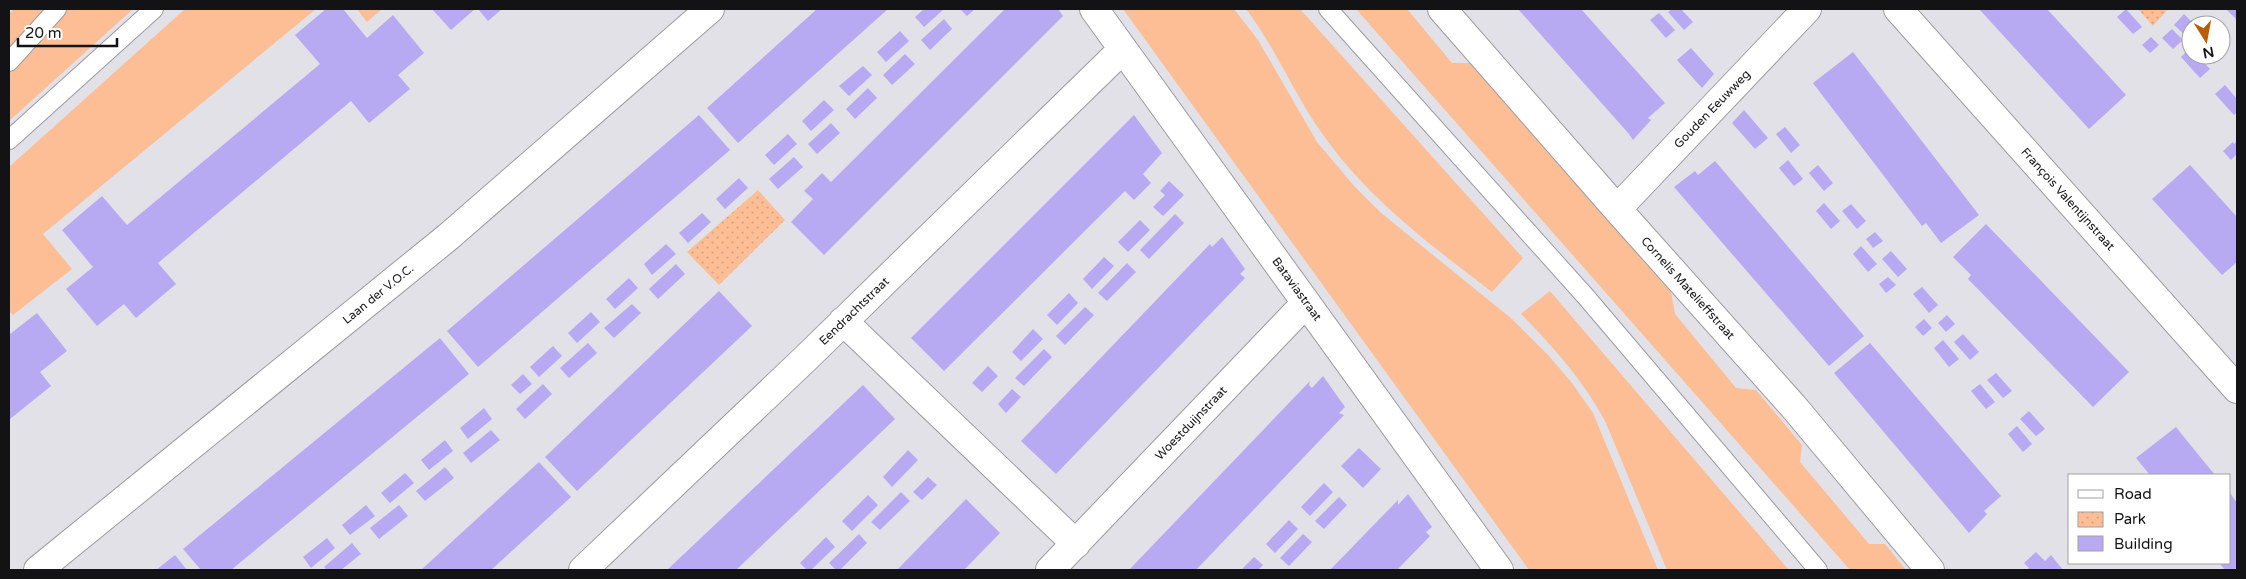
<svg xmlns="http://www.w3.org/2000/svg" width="2246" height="579" viewBox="0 0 2246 579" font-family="'Varela Round',sans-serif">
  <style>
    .grass { fill: #fdbe95 }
    .park { fill: url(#park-dots) }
    .building { fill: #b7aaf2 }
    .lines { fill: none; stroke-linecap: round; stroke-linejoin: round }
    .service-casing { stroke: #9c9ba1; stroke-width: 20 }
    .minor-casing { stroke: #9c9ba1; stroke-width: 30 }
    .service { stroke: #fff; stroke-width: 18 }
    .minor { stroke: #fff; stroke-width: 28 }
    .labels { text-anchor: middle; stroke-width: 4; stroke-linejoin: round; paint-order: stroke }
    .street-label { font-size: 12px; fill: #131315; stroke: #fff }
  </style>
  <defs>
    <pattern id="park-dots" width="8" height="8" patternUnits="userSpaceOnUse" patternTransform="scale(1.25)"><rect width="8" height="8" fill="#fdbe95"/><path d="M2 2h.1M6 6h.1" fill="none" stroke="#d8a280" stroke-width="1.8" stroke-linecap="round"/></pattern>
  </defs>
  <rect width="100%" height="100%" fill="#e2e1e7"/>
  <path class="grass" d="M14 9H133L9 121V14Z
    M185 9H316L43 234 72 269 13 315 9 311V167Z
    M357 9H382L367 22Z
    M1123 9H1234L1258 40 1317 142 1355 187 1380 212 1512 319 1549 356 1572 383 1593 413 1658 570H1529Z
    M1246 9H1300L1523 258 1492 292C1429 244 1366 197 1321 132 1293 92 1275 47 1246 9Z
    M1356 9H1407L1452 63H1470L1671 292 1675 314 1736 388 1756 390 1802 445 1800 462 1869 544H1885L1906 570H1850Z
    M1550 291 1567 311 1789 570H1667L1606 423C1584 381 1554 348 1521 314Z"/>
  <path class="park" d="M2138 9H2168L2153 26Z
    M758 190 785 220 719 285 687 252Z"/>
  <path class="building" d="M326 9H343L367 38 393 15 424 53 398 75 410 89 369 123 351 101 158 263 176 284 136 318 124 304 97 326 66 289 93 267 62 230 102 196 127 225 320 64 295 35Z
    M432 9H475L451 30Z
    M478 9H502L488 21Z
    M817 9H888L738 143 707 108Z
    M924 9H944L924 27 915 17Z
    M960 9H975L967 16Z
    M1005 9H1058L1063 16 824 255 791 222 813 199 804 191 822 173 831 182Z
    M1518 9H1581L1665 103 1648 118 1651 120 1633 140 1629 134Z
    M1672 9H1681L1693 22 1684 30 1668 12Z
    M1979 9H2047L2126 95 2089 129Z
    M2126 9 2142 27 2133 34 2117 17Z
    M2226 9H2237V20Z
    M1659 13 1675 30 1666 38 1650 20Z
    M2184 14 2195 25H2191V29L2185 35 2174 25Z
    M944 19 952 29 930 50 921 40Z
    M2172 29 2183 40 2173 49 2162 38Z
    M900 31 909 41 886 62 877 52Z
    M2151 37 2159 45 2150 53 2142 45Z
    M2191 47V55H2197L2210 69 2200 78 2181 57Z
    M1691 48 1714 74 1702 88 1677 60Z
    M1853 52 1979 215 1941 243 1926 223 1922 226 1813 83Z
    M905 54 915 64 892 85 883 75Z
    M863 66 872 75 849 96 839 86Z
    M2225 85 2237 99V112L2234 115 2215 94Z
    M868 88 877 98 855 119 846 109Z
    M824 100 834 110 811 131 802 121Z
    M1744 110 1768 138 1755 149 1732 123Z
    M699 115 730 150 478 367 447 331Z
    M1134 115 1162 153 1143 174 1151 183 1134 200 1125 191 944 371 911 338Z
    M831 123 840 133 817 154 808 144Z
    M1785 127 1800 145 1791 153 1776 134Z
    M788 134 797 144 774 165 765 155Z
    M2237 141V154L2231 160 2223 151 2233 142 2234 144Z
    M794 157 803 167 778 189 769 179Z
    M1788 160 1803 179 1794 186 1779 168Z
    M1715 161 1864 336 1829 366 1674 187 1695 171 1698 175Z
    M1818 165 1833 183 1824 191 1809 173Z
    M2190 165 2237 217V262L2222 275 2152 199Z
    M739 178 748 188 725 209 716 199Z
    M1169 181 1184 195 1163 216 1153 207 1165 195 1160 191Z
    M1824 203 1840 221 1831 229 1816 211Z
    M1851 204 1866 221 1857 229 1842 211Z
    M702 213 711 222 688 243 679 233Z
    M1175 214 1184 223 1149 259 1140 250Z
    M1140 220 1150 230 1128 252 1118 242Z
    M1986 224 2129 372 2093 407 1968 279 1971 275 1953 257Z
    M1875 232 1883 241 1873 248 1866 239Z
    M1222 237 1245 269 1240 274 1245 278 1056 474 1021 441 1210 244 1212 247Z
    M666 244 676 254 652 275 644 264Z
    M1861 246 1877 264 1868 272 1853 254Z
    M1891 251 1907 269 1898 277 1882 259Z
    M1104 257 1114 266 1092 289 1083 279Z
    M1127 263 1136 272 1107 301 1098 293Z
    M676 264 685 274 658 299 649 289Z
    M1888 277 1896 285 1886 293 1879 284Z
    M629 278 638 288 615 309 606 299Z
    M1922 287 1938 305 1929 313 1913 294Z
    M719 291 752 326 577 491 545 457Z
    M1069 293 1078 303 1057 325 1047 315Z
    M632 304 641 313 614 338 604 328Z
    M1085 307 1094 315 1065 345 1056 336Z
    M591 312 600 322 577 343 568 333Z
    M37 313 67 351 40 372 51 386 10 419 9 332 10 334Z
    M1947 315 1955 324 1946 332 1938 323Z
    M1924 319 1932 328 1923 336 1915 327Z
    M1033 329 1043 339 1021 361 1012 352Z
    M1963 334 1979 352 1970 360 1954 342Z
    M440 338 469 374 231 570H201L183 549Z
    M1943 340 1959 359 1949 367 1934 348Z
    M588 343 597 353 569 378 560 368Z
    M1870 343 2001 496 1984 511 1987 514 1969 533 1834 373Z
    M553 346 562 356 539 377 530 367Z
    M1044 349 1052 357 1024 386 1015 378Z
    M988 366 998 376 982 392 972 383Z
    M1996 373 2012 391 2003 398 1987 380Z
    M523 374 532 384 520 394 511 385Z
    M1323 376 1345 407 1339 413 1344 415 1196 570H1129L1310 381 1309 385 1312 388Z
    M543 384 552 394 525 419 516 409Z
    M1980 384 1995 402 1986 409 1971 391Z
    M863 385 895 419 736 570H667Z
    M1012 389 1021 397 1006 413 998 404Z
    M484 408 492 419 468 439 460 428Z
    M2029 411 2045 429 2036 436 2020 419Z
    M2017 426 2032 444 2023 452 2008 434Z
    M2176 427 2192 447 2215 475H2150L2136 458Z
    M491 430 500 440 471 463 463 453Z
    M445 440 453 451 429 470 421 460Z
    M1359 448 1381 469 1363 488 1341 466Z
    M908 450 918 460 892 487 883 477Z
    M539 462 571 497 548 518 491 570H421Z
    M445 467 454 478 425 501 416 491Z
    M405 473 414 483 390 503 381 493Z
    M928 477 937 485 922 500 913 492Z
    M1324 483 1333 492 1310 516 1301 507Z
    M901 492 910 501 880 530 871 522Z
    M2230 493 2237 503V570H2225L2219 563H2230Z
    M1408 494 1432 527 1426 532 1430 536 1397 570H1330L1398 500V505Z
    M868 495 878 505 852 531 842 521Z
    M1339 497 1347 505 1324 529 1315 521Z
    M966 499 1000 533 964 570H897Z
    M366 505 375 516 350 535 342 525Z
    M399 505 408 516 379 539 370 528Z
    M1289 520 1298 529 1275 553 1266 544Z
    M859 534 867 543 840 570H836L829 563Z
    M1303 534 1312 542 1289 566 1280 558Z
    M826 537 835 547 811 570H807L800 563Z
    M327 538 335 548 311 568 303 557Z
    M352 543 361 554 341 570H327L324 567Z
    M2036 552 2045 561 2051 555 2063 570H2026L2029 568 2024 563Z
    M175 555 187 570H156Z
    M1254 557 1263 565 1258 570H1241Z"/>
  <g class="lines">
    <defs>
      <path id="service" d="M1328 9 1587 298 1818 570
        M9 62 57 9
        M9 140 154 9"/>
      <path id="minor" d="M1094 9 1499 570
        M1442 9 1617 209 1793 406 1930 570
        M1898 9 2237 389
        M1617 209 1807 9
        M843 321 1076 544
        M38 570 448 237 710 9
        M583 570 805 359 1123 49
        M1050 570 1306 303"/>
    </defs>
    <use href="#service" class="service-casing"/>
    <use href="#minor" class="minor-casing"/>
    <use href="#service" class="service"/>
    <use href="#minor" class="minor"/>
  </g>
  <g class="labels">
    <g class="street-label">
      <text transform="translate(1712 109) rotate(-46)" y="4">Gouden Eeuwweg</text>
      <text transform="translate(2068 199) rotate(48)" y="4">François Valentijnstraat</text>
      <text transform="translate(1688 288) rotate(48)" y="4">Cornelis Matelieffstraat</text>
      <text transform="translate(1297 289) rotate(54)" y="4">Bataviastraat</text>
      <text transform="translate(378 294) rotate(-39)" y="4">Laan der V.O.C.</text>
      <text transform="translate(854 311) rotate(-44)" y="4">Eendrachtstraat</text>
      <text transform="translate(1191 423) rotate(-46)" y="4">Woestduijnstraat</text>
    </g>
  </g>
  <rect width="2246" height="579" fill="none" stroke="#131315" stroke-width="20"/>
  <rect x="2068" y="474" width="162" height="90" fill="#ffffff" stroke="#a1a1a1"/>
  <rect x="2078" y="490" width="25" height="8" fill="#ffffff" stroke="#a1a1a1"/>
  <text x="2114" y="499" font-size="15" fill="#131315">Road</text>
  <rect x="2078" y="512" width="25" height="15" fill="url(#park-dots)" stroke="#a1a1a1"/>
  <text x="2114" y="524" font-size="15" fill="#131315">Park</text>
  <rect x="2078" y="536" width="25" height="15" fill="#b7aaf2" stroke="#a1a1a1"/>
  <text x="2114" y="549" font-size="15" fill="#131315">Building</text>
  <g transform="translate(2206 40) rotate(169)"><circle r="24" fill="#ffffff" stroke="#a1a1a1"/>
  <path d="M0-4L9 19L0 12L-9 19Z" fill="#b95d04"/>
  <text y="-8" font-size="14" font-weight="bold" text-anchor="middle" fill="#131315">N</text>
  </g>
  <path d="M18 38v8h99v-8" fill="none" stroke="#131315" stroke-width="2.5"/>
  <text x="25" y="38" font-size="15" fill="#131315" stroke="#ffffff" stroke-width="4" paint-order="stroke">20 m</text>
</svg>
